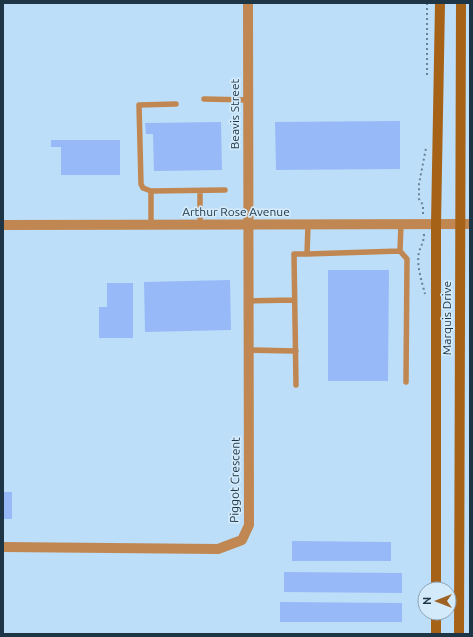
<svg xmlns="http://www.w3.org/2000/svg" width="473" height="637" viewBox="0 0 473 637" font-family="Ubuntu,sans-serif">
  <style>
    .building { fill: #97b9f8 }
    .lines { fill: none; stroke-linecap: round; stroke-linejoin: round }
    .path { stroke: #678398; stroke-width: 2; stroke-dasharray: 2 3; stroke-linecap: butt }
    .service { stroke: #c18752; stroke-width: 5.5 }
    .minor { stroke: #c18752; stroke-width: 10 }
    .tertiary { stroke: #c18752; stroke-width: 10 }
    .secondary { stroke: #a66217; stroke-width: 10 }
    .labels { text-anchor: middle; stroke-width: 3.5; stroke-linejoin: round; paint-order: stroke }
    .street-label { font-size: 12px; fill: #1e3546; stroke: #d3eafb }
  </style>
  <rect width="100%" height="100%" fill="#bddef8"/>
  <path class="building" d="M400 121V169L276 170 275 122Z
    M221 122 222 170 154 171 153 134H146L145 123Z
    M51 140H120V175H61V147H51Z
    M328 270H389L388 381H328Z
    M230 280 231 330 145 332 144 282Z
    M107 283H133V338H99V307H107Z
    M3 492H12V519H3Z
    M292 541 391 542V561H292Z
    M284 572 402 573V593L284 592Z
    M280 602 402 603V622H280Z"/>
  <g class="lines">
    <path class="path" d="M427 3V76
      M423 214V205L419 199V184L426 148
      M424 234C424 242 421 245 419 252 416 265 422 282 425 294"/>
    <path class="service" d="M204 99 248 100
      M151 191 143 188 141 184 139 105 176 104
      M200 191V225
      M401 224 400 251 407 259 406 382
      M151 225V191L225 190
      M307 254 400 251
      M248 301 294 300
      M248 350 296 351
      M296 385 294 254H307L308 225"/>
    <path class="minor" d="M3 547 218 549 242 540 249 525 248 3"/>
    <path class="tertiary" d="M3 225 470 224"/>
    <path class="secondary" d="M436 589V224L440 3
      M436 634V613
      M459 634 461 3"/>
  </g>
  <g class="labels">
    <g class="street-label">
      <text transform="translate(235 114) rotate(-90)" y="4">Beavis Street</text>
      <text x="236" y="216">Arthur Rose Avenue</text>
      <text transform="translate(447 318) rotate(-90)" y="4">Marquis Drive</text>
      <text transform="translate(235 480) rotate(-89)" y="4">Piggot Crescent</text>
    </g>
  </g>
  <rect width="473" height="637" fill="none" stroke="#1e3546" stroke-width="8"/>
  <g transform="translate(437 601) rotate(270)"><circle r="19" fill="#d3eafb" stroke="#8ba2b3"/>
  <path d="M0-3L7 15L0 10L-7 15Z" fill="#9e6225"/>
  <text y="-6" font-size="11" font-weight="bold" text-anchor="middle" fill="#1e3546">N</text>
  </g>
</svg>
